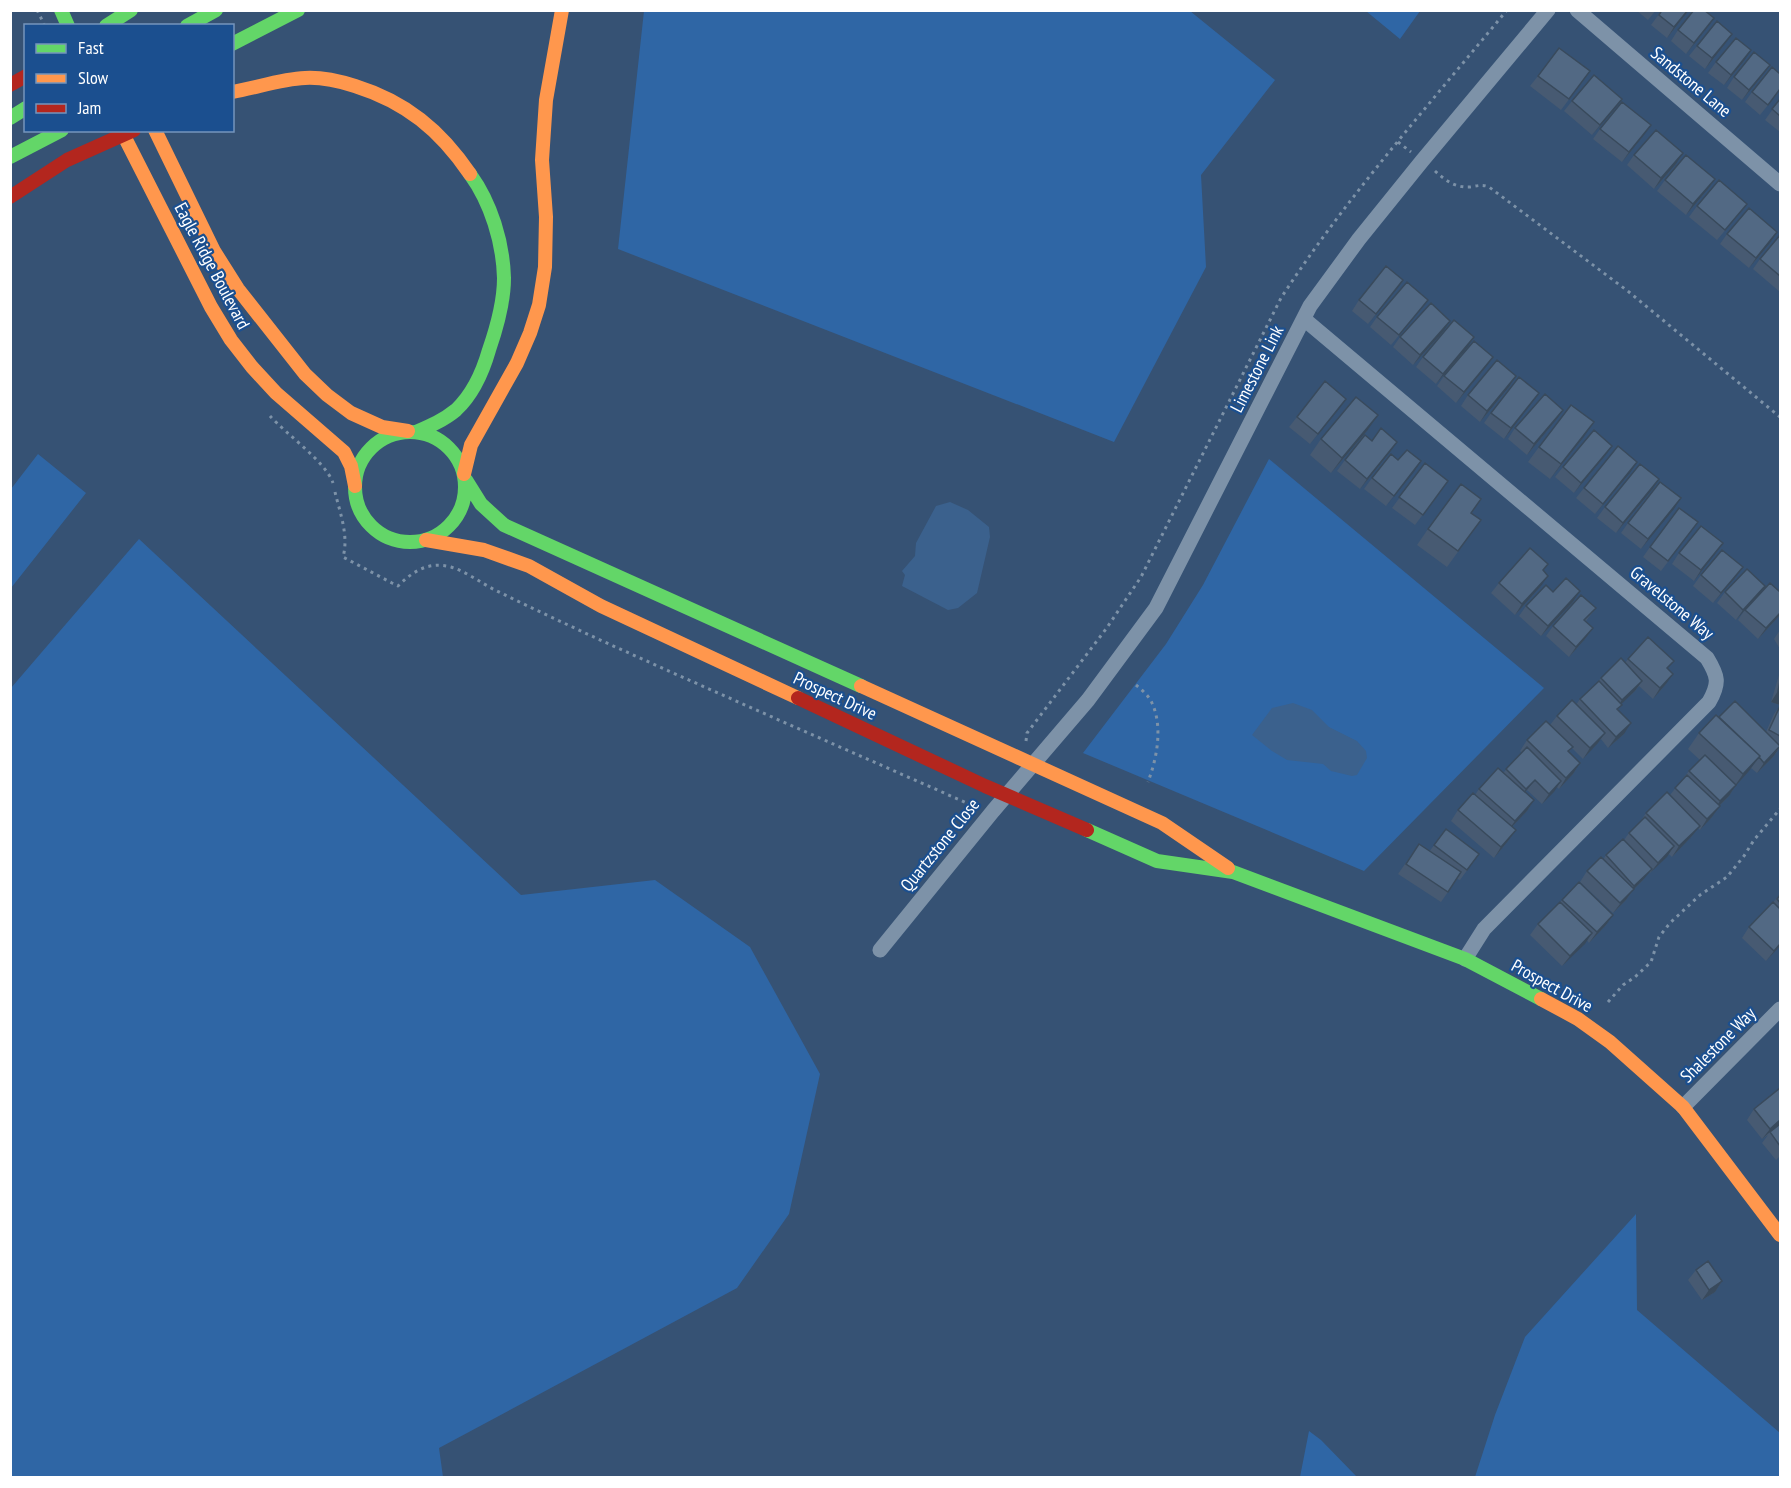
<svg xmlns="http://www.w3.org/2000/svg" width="1791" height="1488" viewBox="0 0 1791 1488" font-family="'PT Sans Narrow',sans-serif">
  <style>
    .green { fill: #2f66a5 }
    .water { fill: #3b618d }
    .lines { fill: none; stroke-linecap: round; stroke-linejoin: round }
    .path { stroke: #7d92a8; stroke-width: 3; stroke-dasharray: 3 4.5; stroke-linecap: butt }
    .street { stroke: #7d92a8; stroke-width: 15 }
    .fast { stroke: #63d668; stroke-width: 14 }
    .slow { stroke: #ff974d; stroke-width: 14 }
    .jam { stroke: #b3261e; stroke-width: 14 }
    .wall { fill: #475a72 }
    .shaded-wall { fill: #394a5c }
    .building { fill: #526984; stroke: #394a5c; stroke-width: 1.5 }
    .labels { text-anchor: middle; stroke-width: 4.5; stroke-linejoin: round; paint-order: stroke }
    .street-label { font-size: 18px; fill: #fff; stroke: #1b4f8f }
  </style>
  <rect width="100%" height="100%" fill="#365274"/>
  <path class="green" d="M644 11H1190L1275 80 1201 175 1206 267 1114 442 618 249Z
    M1366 11H1420L1400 39Z
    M38 454 86 493 11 588V489Z
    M1269 459 1544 688 1364 871 1083 753 1166 644 1203 585Z
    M139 539 521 895 655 880 750 947 820 1074 789 1214 737 1288 439 1448 443 1477H11V688Z
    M1636 1214 1637 1310 1780 1433V1477H1475L1495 1415 1525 1337Z
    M1309 1431 1321 1440 1357 1477H1300Z"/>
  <path class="water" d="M950 502 968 510 989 527 990 537 977 593 958 608 948 610 902 586 905 575 902 571 915 556 916 543 936 506Z
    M1293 703 1312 710 1329 727 1357 741 1366 751 1367 758 1357 775 1352 776 1331 771 1323 764 1287 760 1272 751 1252 735 1272 708Z"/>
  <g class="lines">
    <path class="path" d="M37 10 44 24
      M1398 142 1411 152
      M1435 171C1445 180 1455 188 1470 187 1477 186 1482 184 1489 187L1629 292 1780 417
      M270 416C286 434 326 462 333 483
      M335 492C340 513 349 536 343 557L392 583 398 586C413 571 429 561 451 567 467 572 481 583 495 590 529 607 564 623 598 639 721 695 845 749 969 804
      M1136 685C1142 690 1149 696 1152 703 1163 727 1157 758 1148 782
      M1026 741 1027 733 1106 629 1141 577 1281 298C1348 195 1430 104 1507 10
      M928 862 969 804
      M1608 1002 1623 985 1635 977 1651 962 1659 937 1670 923 1700 895 1727 877 1744 856 1754 840 1780 809"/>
    <path class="street" d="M1577 10 1780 184
      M1304 319 1707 658C1718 676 1720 683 1709 702L1484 929 1465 959
      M880 950 993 811 1088 700 1156 608 1310 306 1359 239 1422 161 1548 10
      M1683 1107 1780 1009"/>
    <path class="fast" d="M61 10 68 26
      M106 26 131 10
      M187 26 216 10
      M232 44 298 10
      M10 118 26 108
      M10 157 62 130
      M355 487a55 55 0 1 1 110 0a55 55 0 1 1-110 0Z
      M416 432C430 426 444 420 456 410 473 394 483 371 489 350 497 327 504 302 504 278 503 242 491 203 470 174
      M466 480 481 504 504 525 861 686
      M1087 830 1157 861 1233 872 1465 959 1541 999"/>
    <path class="slow" d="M232 92C256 88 281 79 305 78 322 77 339 81 355 86 406 102 440 130 470 174
      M121 130 211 307 231 340 252 367 276 393 344 452 351 466 355 486
      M155 130 214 251 238 289 305 374 327 395 351 413 382 427 408 431
      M464 474 471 445 517 363 530 333 539 305 545 267 546 217 542 160 546 100 562 10
      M426 540 484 550 529 566 601 606 798 698
      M861 686 1162 823 1228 868
      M1541 999 1578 1019 1610 1042 1683 1107 1780 1235"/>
    <path class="jam" d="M10 85 26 76
      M10 197 67 160 134 130
      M798 698 985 786 1087 830"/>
  </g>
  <path class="wall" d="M1636 10H1656L1648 20Z
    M1662 10H1689L1667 38 1651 25Z
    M1706 29 1686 54 1671 41 1678 30Z
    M1725 44 1705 69 1689 56 1697 46Z
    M1744 61 1724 85 1708 73 1716 62Z
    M1538 76 1582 82 1561 110 1530 86Z
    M1762 76 1742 100 1727 88 1734 77Z
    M1780 90 1760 115 1745 102 1752 92Z
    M1622 99 1614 110 1592 135 1564 111 1572 101Z
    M1780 99V132L1765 120Z
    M1600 129 1644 135 1622 162 1593 139Z
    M1634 155 1676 164 1654 189 1627 165Z
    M1715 179 1708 189 1686 215 1657 191 1665 180Z
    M1697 206 1739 214 1717 240 1689 217Z
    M1777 232 1770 243 1749 268 1720 244 1727 234Z
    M1780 235V292L1753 269 1760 259Z
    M1396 290 1368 324 1352 311 1359 300Z
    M1420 310 1391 345 1370 327 1377 317Z
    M1443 332 1413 365 1393 347 1400 337Z
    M1467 348 1436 384 1416 367 1423 357Z
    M1486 367 1456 403 1437 386 1444 376Z
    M1516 376 1509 387 1480 422 1461 406 1468 395Z
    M1539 393 1504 439 1484 423 1491 413Z
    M1346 399 1310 444 1289 427 1297 417Z
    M1556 420 1527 455 1508 439 1515 428Z
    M1367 431 1331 473 1310 455 1321 439Z
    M1583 438 1550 479 1528 462 1539 447Z
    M1372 441 1390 452 1360 489 1337 471 1345 460Z
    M1605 456 1574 493 1555 477 1563 467Z
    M1398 460 1421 461 1386 506 1364 489 1372 478Z
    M1425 463 1448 481 1415 525 1392 508Z
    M1630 473 1595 514 1576 498 1584 488Z
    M1652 490 1616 533 1597 518 1605 507Z
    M1681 498 1641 549 1621 533 1628 523Z
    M1481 499 1472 513 1481 520 1447 567 1417 545 1428 529Z
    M1698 522 1661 571 1643 557 1650 547Z
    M1723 543 1694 581 1672 564 1679 553Z
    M1743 567 1735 578 1713 603 1693 586 1701 575Z
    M1543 571 1541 586 1515 615 1491 593 1499 583Z
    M1580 591 1573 602 1541 636 1519 616 1526 606Z
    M1725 592 1759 595 1780 615 1758 639 1738 620 1744 611 1736 620 1717 603Z
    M1596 608 1586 621 1593 628 1585 639 1569 657 1546 636 1553 626Z
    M1780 630V649L1774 639Z
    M1628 659 1668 669 1666 684 1653 699 1639 686 1635 691 1621 704 1618 710 1624 734 1608 748 1601 739 1583 759 1572 748 1569 752 1580 763 1573 774 1559 789 1557 787 1542 804 1527 790 1525 792 1534 800 1527 811 1512 827 1516 830 1508 841 1494 858 1451 821 1458 810 1475 795 1479 789 1503 773 1522 753 1520 751 1527 740 1550 725 1557 716 1576 705 1580 699 1597 683 1601 678 1625 663Z
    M1780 672V705L1771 702 1779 675Z
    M1780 706V750L1779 749 1773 757 1757 773 1751 768 1736 785 1729 796 1719 806 1712 817 1700 830 1698 828 1692 836 1672 857 1669 854 1650 873 1649 872 1644 879 1632 891 1626 900 1613 913 1580 882 1587 871 1603 860 1606 855 1624 840 1629 833 1640 822 1646 813 1670 795 1689 771 1700 760 1688 749 1699 733 1719 717 1766 732 1774 714Z
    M1446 829 1479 854 1460 880 1457 879 1441 902 1398 874 1419 844 1429 852Z
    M1780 895V946L1766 961 1742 938 1749 927Z
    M1562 900 1613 915 1606 925 1589 943 1587 940 1562 966 1530 935 1538 924Z
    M1780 1088V1156L1776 1160 1762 1143 1768 1135 1762 1139 1747 1120 1754 1109Z
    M1696 1270 1722 1281 1715 1292 1702 1300 1688 1280Z"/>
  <path class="shaded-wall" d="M1688 10H1689L1667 38 1674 27Z
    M1714 18 1706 29 1686 54 1694 43Z
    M1732 34 1725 44 1705 69 1712 58Z
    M1751 50 1744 61 1724 85 1731 75Z
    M1770 65 1762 76 1742 100 1749 90Z
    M1622 99 1614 110 1592 135 1600 125Z
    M1651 125 1644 135 1622 162 1629 152Z
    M1683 153 1676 164 1654 189 1661 178Z
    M1715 179 1708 189 1686 215 1693 204Z
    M1777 232 1770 243 1749 268 1756 258Z
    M1403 280 1396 290 1368 324 1376 314Z
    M1450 321 1443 332 1413 365 1420 355Z
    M1474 337 1467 348 1436 384 1443 374Z
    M1493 357 1486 367 1456 403 1464 392Z
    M1516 376 1509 387 1480 422 1487 411Z
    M1539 393 1531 404 1504 439 1511 428Z
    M1346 399 1339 409 1310 444Z
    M1563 410 1556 420 1527 455 1534 444Z
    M1378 415 1367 431 1331 473 1342 458Z
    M1594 422 1583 438 1550 479 1561 464Z
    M1397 442 1390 452 1360 489 1367 479Z
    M1612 446 1605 456 1574 493 1581 483Z
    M1421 461 1414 472 1386 506 1394 496Z
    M1637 462 1630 473 1595 514 1603 504Z
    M1659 479 1652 490 1616 533 1623 523Z
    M1681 498 1674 509 1641 549 1648 539Z
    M1723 543 1715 554 1694 581 1701 570Z
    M1743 567 1735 578 1713 603 1721 593Z
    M1548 576 1541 586 1515 615 1522 604Z
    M1765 586 1758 596 1736 620 1743 610Z
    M1580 591 1573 602 1541 636 1548 626Z
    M1780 613V615L1758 639 1766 628Z
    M1593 628 1585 639 1569 657 1576 647Z
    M1673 674 1666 684 1653 699 1660 688Z
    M1642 681 1635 691 1615 710 1622 700Z
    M1778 691 1780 692V705L1771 702Z
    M1631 723 1624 734 1608 748 1616 737Z
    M1605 733 1598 743 1583 759 1590 748Z
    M1780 747 1773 757 1757 773 1764 763Z
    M1760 756 1749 771 1732 790 1743 774Z
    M1580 763 1573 774 1559 789 1566 778Z
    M1535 780 1527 790 1519 799 1526 789Z
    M1561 781 1554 792 1542 804 1549 794Z
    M1736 785 1729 796 1713 812 1720 801Z
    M1534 800 1527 811 1507 832 1515 821Z
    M1720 806 1712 817 1700 830 1707 819Z
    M1700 826 1692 836 1672 857 1679 846Z
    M1516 830 1508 841 1494 858 1501 847Z
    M1674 846 1667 857 1650 873 1658 863Z
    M1652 869 1644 879 1632 891 1626 900 1613 913 1634 886Z
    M1613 915 1606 925 1589 943 1597 932Z
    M1592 933 1585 944 1562 966 1570 956Z
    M1780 944V946L1766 961 1774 951Z
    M1780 1120V1125L1770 1132 1762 1139 1770 1129Z
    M1722 1281 1715 1292 1702 1300 1709 1290Z"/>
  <path class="building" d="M1662 10H1688L1674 27 1659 15Z
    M1694 10H1704L1714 18 1694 43 1678 30Z
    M1717 21 1732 34 1712 58 1697 46Z
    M1736 38 1751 50 1731 75 1716 62Z
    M1559 48 1590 71 1569 99 1538 76Z
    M1754 52 1770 65 1749 90 1734 77Z
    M1772 67 1780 74V89L1768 105 1752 92Z
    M1594 75 1622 99 1600 125 1572 101Z
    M1780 99V116L1772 109Z
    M1622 102 1651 125 1629 152 1600 129Z
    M1656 130 1683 153 1661 178 1634 155Z
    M1686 155 1715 179 1693 204 1665 180Z
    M1719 180 1747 204 1725 230 1697 206Z
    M1749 208 1777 232 1756 258 1727 234Z
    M1780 235V276L1760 259Z
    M1386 266 1403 280 1376 314 1359 300Z
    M1407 282 1428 300 1399 335 1377 317Z
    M1431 303 1450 321 1420 355 1400 337Z
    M1454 320 1474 337 1443 374 1423 357Z
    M1474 341 1493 357 1464 392 1444 376Z
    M1497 360 1516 376 1487 411 1468 395Z
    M1519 377 1539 393 1511 428 1491 413Z
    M1325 381 1346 399 1318 434 1297 417Z
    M1545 394 1563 410 1534 444 1515 428Z
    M1356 397 1378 415 1342 458 1321 439Z
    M1571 405 1594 422 1561 464 1539 447Z
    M1381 428 1397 442 1367 479 1345 460 1365 435 1372 441Z
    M1594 430 1612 446 1581 483 1563 467Z
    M1618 446 1637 462 1603 504 1584 488Z
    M1407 450 1421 461 1394 496 1372 478 1391 454 1398 460Z
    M1425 463 1448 481 1423 515 1399 497Z
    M1640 464 1659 479 1623 523 1605 507Z
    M1660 482 1681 498 1648 539 1628 523Z
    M1461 484 1481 499 1471 513 1481 520 1458 551 1428 529Z
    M1679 508 1698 522 1668 561 1650 547Z
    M1701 526 1723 543 1701 570 1679 553Z
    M1530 548 1548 564 1543 570 1548 576 1522 604 1499 583Z
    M1722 550 1743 567 1721 593 1701 575Z
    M1747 569 1765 586 1743 610 1725 592Z
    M1566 578 1580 591 1548 626 1526 606 1546 585 1553 592Z
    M1770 583 1780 592V613L1766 628 1745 610Z
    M1581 595 1596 608 1584 620 1593 628 1576 647 1553 626Z
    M1648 637 1674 661 1667 668 1673 674 1660 688 1628 659Z
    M1621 658 1642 681 1622 700 1601 678Z
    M1599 681 1622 705 1617 709 1631 723 1616 737 1580 699Z
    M1780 682V692L1778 691Z
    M1572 700 1605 733 1590 748 1557 716Z
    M1735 701 1780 746 1764 763 1759 757 1760 756 1719 717Z
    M1780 706V736L1769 730Z
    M1716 715 1760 756 1743 774 1699 733Z
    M1546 721 1573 747 1568 751 1580 763 1566 778 1527 740Z
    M1527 747 1561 781 1549 794 1535 780 1526 789 1506 769Z
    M1705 755 1736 785 1720 801 1689 771Z
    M1498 768 1534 800 1515 821 1479 789Z
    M1687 775 1720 806 1707 819 1675 788Z
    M1667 792 1700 826 1679 846 1646 813Z
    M1473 793 1516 830 1501 847 1458 810Z
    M1645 817 1674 846 1658 863 1629 833Z
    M1446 829 1479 854 1467 870 1434 845Z
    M1623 839 1652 869 1634 886 1606 855Z
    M1419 844 1461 872 1448 892 1406 864Z
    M1601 857 1634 889 1620 903 1587 871Z
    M1579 882 1613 915 1597 932 1562 900Z
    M1780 895V903L1777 899Z
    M1560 902 1592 933 1570 956 1538 924Z
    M1773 902 1780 909V944L1774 951 1749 927Z
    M1780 1088V1120L1770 1129 1754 1109Z
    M1780 1124V1146L1770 1132Z
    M1708 1261 1722 1281 1709 1290 1696 1270Z"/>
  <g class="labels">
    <g class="street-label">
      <text transform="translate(1691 82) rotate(40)" y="6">Sandstone Lane</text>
      <text transform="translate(212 266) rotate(62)" y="6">Eagle Ridge Boulevard</text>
      <text transform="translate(1257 369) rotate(-63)" y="6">Limestone Link</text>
      <text transform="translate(1672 603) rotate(40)" y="6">Gravelstone Way</text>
      <text transform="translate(835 696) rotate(25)" y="6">Prospect Drive</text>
      <text transform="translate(940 845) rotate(-51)" y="6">Quartzstone Close</text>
      <text transform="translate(1552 986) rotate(29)" y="6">Prospect Drive</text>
      <text transform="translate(1718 1045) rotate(-45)" y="6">Shalestone Way</text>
    </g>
  </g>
  <rect width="1791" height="1488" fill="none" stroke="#ffffff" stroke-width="24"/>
  <rect x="24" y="24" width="210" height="108" fill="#1b4f8f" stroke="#7695bc" stroke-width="1.5"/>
  <rect x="36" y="44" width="30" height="9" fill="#63d668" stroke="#7695bc" stroke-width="1.5"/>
  <text x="78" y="54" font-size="18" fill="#ffffff">Fast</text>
  <rect x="36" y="74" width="30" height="9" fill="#ff974d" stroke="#7695bc" stroke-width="1.5"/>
  <text x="78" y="84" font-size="18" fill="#ffffff">Slow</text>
  <rect x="36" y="104" width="30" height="9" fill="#b3261e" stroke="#7695bc" stroke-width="1.5"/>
  <text x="78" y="114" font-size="18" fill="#ffffff">Jam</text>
</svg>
